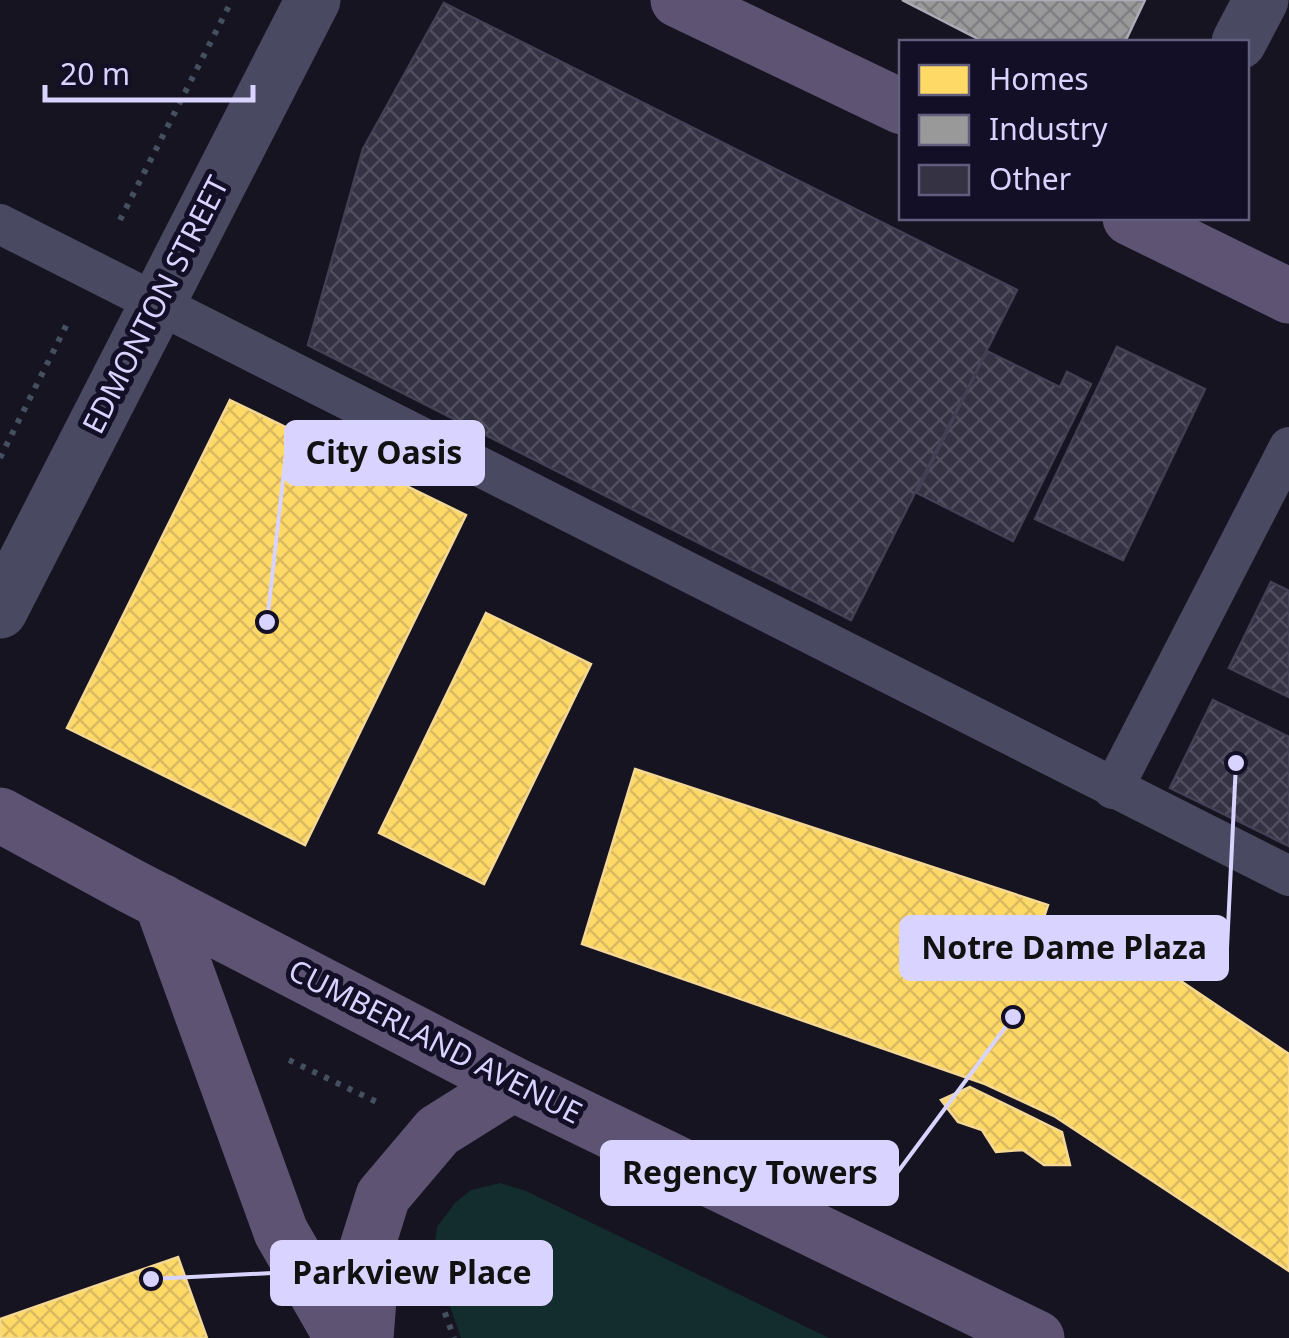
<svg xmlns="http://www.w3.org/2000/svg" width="1289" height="1338" viewBox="0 0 1289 1338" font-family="'Noto Sans',sans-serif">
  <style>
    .park { fill: #132c2d }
    .homes { fill: url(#homes-cross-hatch); stroke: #f4d894; stroke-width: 2.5 }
    .industry { fill: url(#industry-cross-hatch); stroke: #acabb8; stroke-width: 2.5 }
    .building { fill: url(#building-cross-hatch); stroke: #433f54; stroke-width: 2.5 }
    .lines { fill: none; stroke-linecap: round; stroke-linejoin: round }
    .path { stroke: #44505f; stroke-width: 6; stroke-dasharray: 5 8; stroke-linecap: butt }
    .lane { stroke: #4a4962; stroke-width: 40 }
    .street { stroke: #4a4962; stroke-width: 55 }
    .primary { stroke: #5e5373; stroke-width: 55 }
    .labels { text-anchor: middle; stroke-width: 10; stroke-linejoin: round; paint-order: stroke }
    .street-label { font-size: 30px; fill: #d9d4ff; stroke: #130f26 }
    .leader { fill: none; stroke: #d9d4ff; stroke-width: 4 }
    .callout-dot { fill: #d9d4ff; stroke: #130f26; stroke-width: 4 }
    .callout { fill: #d9d4ff; stroke: #d9d4ff; stroke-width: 4 }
    .callout-label { font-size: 32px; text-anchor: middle; font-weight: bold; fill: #111 }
  </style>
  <defs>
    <pattern id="homes-cross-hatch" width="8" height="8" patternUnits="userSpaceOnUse" patternTransform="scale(2.5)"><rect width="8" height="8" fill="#ffd966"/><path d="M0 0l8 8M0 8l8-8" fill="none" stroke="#d9ba61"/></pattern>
    <pattern id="industry-cross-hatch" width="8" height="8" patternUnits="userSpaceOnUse" patternTransform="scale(2.5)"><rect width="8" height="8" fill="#999"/><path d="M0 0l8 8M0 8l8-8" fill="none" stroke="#7f7e82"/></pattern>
    <pattern id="building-cross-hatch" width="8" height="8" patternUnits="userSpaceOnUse" patternTransform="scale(2.5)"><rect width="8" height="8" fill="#343243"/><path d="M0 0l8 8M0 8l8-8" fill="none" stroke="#514f5f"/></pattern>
  </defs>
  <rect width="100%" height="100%" fill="#161421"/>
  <path class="park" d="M500 1183 526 1191 829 1338H461L438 1272 434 1251 437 1227 455 1203 471 1190Z"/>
  <path class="homes" d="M230 400 466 515 305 845 67 728Z
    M486 613 591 664 484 884 379 833Z
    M635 769 1048 905 1043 920 1101 939 1150 980 1160 967 1289 1054V1271L1054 1116 985 1084 582 944Z
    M970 1087 1062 1132 1070 1165H1044L1023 1150 996 1152 982 1130 958 1122 941 1100Z
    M178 1257 207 1338H0V1319Z"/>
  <path class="industry" d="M902 0H1145L1125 42H984Z"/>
  <path class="building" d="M444 3 1017 290 851 620 308 345 363 149Z
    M1117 347 1205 389 1123 560 1035 519Z
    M987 351 1060 387 1067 372 1091 384 1013 541 917 493Z
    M1271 582 1289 591V697L1229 668Z
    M1213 700 1289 737V846L1170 788Z"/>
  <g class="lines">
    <path class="path" d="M120 220 232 0
      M0 458 69 320
      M289 1060 381 1104
      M436 1288 454 1338"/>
    <path class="lane" d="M0 224 1289 876
      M1113 789 1289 447"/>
    <path class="street" d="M1239 42 1261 0
      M0 611 313 0"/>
    <path class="primary" d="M678 0 902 107
      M1130 218 1289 296
      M0 815 129 885 513 1084 1037 1338
      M161 901 281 1232 342 1338
      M366 1338 369 1299 367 1247 383 1196 438 1131 513 1084"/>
  </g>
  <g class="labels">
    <g class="street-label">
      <text transform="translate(156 305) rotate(-63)" y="10">EDMONTON STREET</text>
      <text transform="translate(435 1042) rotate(27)" y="10">CUMBERLAND AVENUE</text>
    </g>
  </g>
  <path class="leader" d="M267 622L286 453M1236 763L1227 948M1013 1017L897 1173M151 1279L272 1273"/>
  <g class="callout-dot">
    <circle cx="267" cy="622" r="10"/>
    <circle cx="1236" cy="763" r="10"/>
    <circle cx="1013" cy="1017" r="10"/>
    <circle cx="151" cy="1279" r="10"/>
  </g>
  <g class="callout">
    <rect x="286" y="422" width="197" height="62" rx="10"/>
    <rect x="901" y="917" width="326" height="62" rx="10"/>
    <rect x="602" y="1142" width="295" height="62" rx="10"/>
    <rect x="272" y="1242" width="279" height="62" rx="10"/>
  </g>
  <g class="callout-label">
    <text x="384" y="464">City Oasis</text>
    <text x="1064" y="959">Notre Dame Plaza</text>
    <text x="750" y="1184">Regency Towers</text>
    <text x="412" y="1284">Parkview Place</text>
  </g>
  <rect x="899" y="40" width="350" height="180" fill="#130f26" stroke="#625e7d" stroke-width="2.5"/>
  <rect x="919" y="65" width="50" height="30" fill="#ffd966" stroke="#625e7d" stroke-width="2.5"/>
  <text x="989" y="90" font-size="30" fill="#d9d4ff">Homes</text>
  <rect x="919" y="115" width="50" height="30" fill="#999999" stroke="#625e7d" stroke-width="2.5"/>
  <text x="989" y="140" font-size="30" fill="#d9d4ff">Industry</text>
  <rect x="919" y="165" width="50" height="30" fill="#343243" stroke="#625e7d" stroke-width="2.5"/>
  <text x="989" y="190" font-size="30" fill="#d9d4ff">Other</text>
  <path d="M45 85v15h208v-15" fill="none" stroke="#d9d4ff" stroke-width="5"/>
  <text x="60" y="85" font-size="30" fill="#d9d4ff" stroke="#130f26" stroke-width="8" paint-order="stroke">20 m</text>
</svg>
